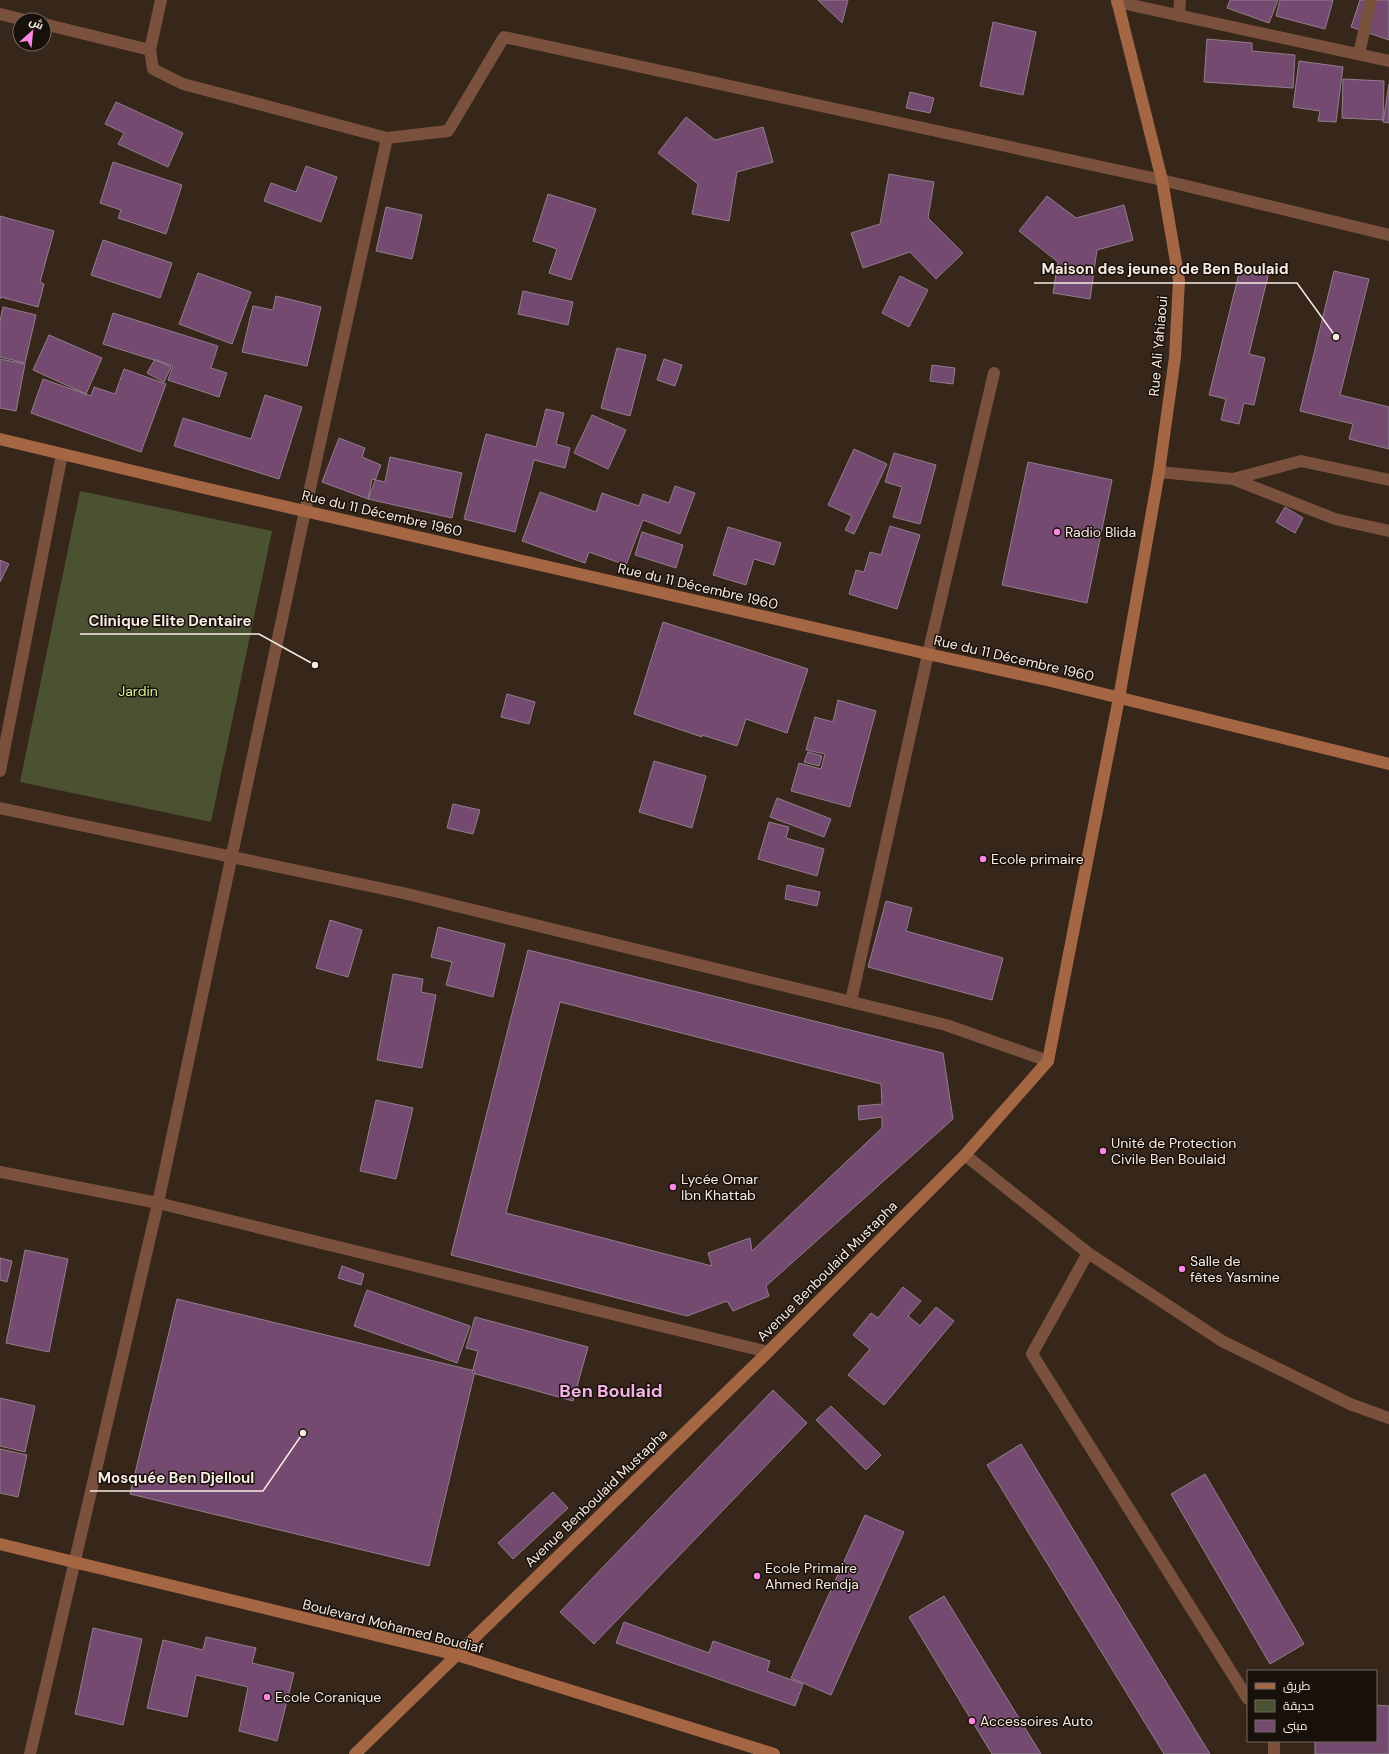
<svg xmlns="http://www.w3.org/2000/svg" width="1389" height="1754" viewBox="0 0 1389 1754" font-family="'DM Sans',Cairo,sans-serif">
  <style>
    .green { fill: #4a5232 }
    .building { fill: #754a70; stroke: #917e8e; fill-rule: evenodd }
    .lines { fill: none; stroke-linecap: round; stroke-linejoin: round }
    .service { stroke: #79513c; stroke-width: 12 }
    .minor { stroke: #79513c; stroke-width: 12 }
    .secondary { stroke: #a56644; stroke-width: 12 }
    .poi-dot { fill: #fc86e3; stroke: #18110b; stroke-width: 1.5 }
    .labels { text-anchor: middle; stroke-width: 3; stroke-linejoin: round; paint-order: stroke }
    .street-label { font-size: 14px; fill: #f7ebe3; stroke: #18110b }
    .poi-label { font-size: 14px; fill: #f7ebe3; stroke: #18110b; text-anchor: start }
    .park-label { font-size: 14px; fill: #daef9b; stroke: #18110b }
    .district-label { font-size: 18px; font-weight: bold; fill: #f5b2e4; stroke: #18110b }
    .leader { fill: none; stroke: #f7ebe3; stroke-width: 1.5 }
    .callout-dot { fill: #f7ebe3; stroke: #18110b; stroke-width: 1.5 }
    .callout-label { font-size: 15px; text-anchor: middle; font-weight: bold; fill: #f7ebe3; stroke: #18110b; stroke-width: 3; stroke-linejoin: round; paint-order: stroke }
  </style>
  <rect width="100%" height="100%" fill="#37261a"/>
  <path class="green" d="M80 491 272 531 211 822 20 782Z"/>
  <path class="building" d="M818 0H848L842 23Z
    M1230 0H1278L1269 23 1227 8Z
    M1280 0H1333L1325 29 1276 16Z
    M1360 0H1389V40L1351 27Z
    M993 22 1036 32 1023 95 980 86Z
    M1207 39 1252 43V51L1295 55 1293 88 1204 82Z
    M1299 61 1343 67 1336 122 1318 121 1320 111 1293 107Z
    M1343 79 1384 81 1383 120 1342 118Z
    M1389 84V123L1383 122Z
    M910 92 934 98 930 113 906 108Z
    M116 102 183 133 168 167 118 144 124 133 105 124Z
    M686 117 715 140 763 127 773 162 737 172 729 221 692 214 698 184 658 153Z
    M113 162 182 185 166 234 118 218 121 210 100 203Z
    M306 166 337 177 321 222 264 201 271 183 296 192Z
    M889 174 934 182 928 218 963 253 936 279 910 252 863 268 851 233 880 224Z
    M548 194 596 209 571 280 549 273 557 249 533 241Z
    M1047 196 1076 218 1124 205 1133 240 1097 250 1090 299 1053 293 1058 262 1019 231Z
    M386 207 422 215 412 259 376 251Z
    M0 216 54 231 40 282 44 284 38 307 1 297 0 299Z
    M103 240 172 263 160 298 91 275Z
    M1241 265 1269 272 1249 354 1265 358 1254 405 1244 403 1239 424 1221 420 1226 399 1209 395Z
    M1334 271 1369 279 1340 395 1389 407V449L1349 439 1353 424 1300 411Z
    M198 273 251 292 232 344 179 324Z
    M900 276 928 290 909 327 882 313Z
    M523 291 573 302 568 325 518 314Z
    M276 296 321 307 307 366 242 352 253 306 273 310Z
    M3 307 36 315 25 363 0 357V321Z
    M113 313 218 346 211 368 227 373 219 397 168 380 173 366 103 344Z
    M49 335 102 358 86 394 33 370Z
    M617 348 646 355 630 416 601 408Z
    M0 359 25 364 16 411 0 408Z
    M155 359 171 367 164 382 147 373Z
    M664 359 682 365 675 386 657 380Z
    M932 365 955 368 953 384 930 381Z
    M124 369 166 384 141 452 31 413 43 379 91 396 94 387 115 394Z
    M265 395 302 407 279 479 174 446 183 418 251 439Z
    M546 409 564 413 556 444 570 448 565 468 534 460 515 532 464 519 486 434 536 447Z
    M592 415 626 430 608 469 574 453Z
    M339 438 365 448 362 457 381 465 368 499 322 482Z
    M854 449 887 464 854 534 845 530 852 516 828 505Z
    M894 453 936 465 920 524 893 517 902 487 885 482Z
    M390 457 462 473 452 518 368 499 372 479 385 482Z
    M1028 462 1112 480 1087 603 1002 585Z
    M675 486 695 493 680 534 643 520 626 565 589 552 585 563 522 541 540 492 596 512 602 493 639 506 643 494 669 503Z
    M1285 507 1303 518 1295 533 1276 522Z
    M890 526 920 535 897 609 849 594 856 570 864 572 870 552 881 555Z
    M728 527 781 543 774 565 754 559 746 585 713 575Z
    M642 532 683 545 676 568 635 555Z
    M0 560 9 564 0 582Z
    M663 622 808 669 787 733 746 719 737 746 702 735V737L634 714Z
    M507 694 535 702 529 724 501 717Z
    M838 700 876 711 850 807 791 791 799 763 821 769 825 754 806 750 815 717 833 722Z
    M808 752 822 756 819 766 804 762Z
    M654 761 706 776 692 828 639 812Z
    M777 798 831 819 824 837 770 817Z
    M453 804 480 810 473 834 447 828Z
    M769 822 789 827 786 838 824 849 817 876 758 859Z
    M787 885 820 892 817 906 785 899Z
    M886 901 912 908 906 931 1003 958 992 1000 868 967Z
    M330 920 362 930 348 977 316 968Z
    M438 927 505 944 493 997 446 985 452 962 431 957Z
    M528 950 943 1053 953 1119 766 1286 769 1296 733 1311 727 1301 687 1316 451 1255ZM560 1002 881 1084 882 1104 858 1106 859 1120 882 1117V1128L752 1251 750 1238 708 1253 712 1266 506 1213Z
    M393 974 423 979 421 992 436 995 422 1068 377 1060Z
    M376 1100 413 1108 396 1179 360 1171Z
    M25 1250 68 1259 49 1352 6 1343Z
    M0 1258 12 1261 7 1282 0 1280Z
    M342 1266 364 1274 361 1285 338 1278Z
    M903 1287 921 1301 908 1316 920 1326 936 1307 954 1321 884 1405 848 1375 870 1349 853 1335 871 1313 878 1318Z
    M367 1290 470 1326 457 1363 354 1326Z
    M177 1299 475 1371 429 1566 130 1494Z
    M475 1317 588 1347 573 1401 472 1373 478 1351 466 1348Z
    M773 1390 807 1423 594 1644 560 1612Z
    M0 1398 35 1406 25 1452 0 1446Z
    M831 1406 881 1455 866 1470 816 1420Z
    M1021 1444 1210 1754H1164L987 1465Z
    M0 1449 27 1455 18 1497 0 1493Z
    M1205 1474 1304 1644 1270 1664 1171 1494Z
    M553 1492 568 1508 513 1559 498 1543Z
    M865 1515 904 1532 831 1695 791 1678Z
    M944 1596 1041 1754H992L972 1721 909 1617Z
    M624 1622 709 1653 713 1641 770 1661 767 1671 803 1684 795 1706 616 1643Z
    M93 1628 142 1639 123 1725 75 1714Z
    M206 1637 256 1648 252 1663 294 1673 277 1741 239 1731 248 1687 196 1675 187 1717 147 1708 163 1640 203 1650Z
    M1376 1705 1389 1706V1754H1315V1741H1376Z"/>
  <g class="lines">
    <path class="service" d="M0 1172 158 1203"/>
    <path class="minor" d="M1117 2 1389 61
      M0 14 25 20
      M1179 16 1180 0
      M44 24 150 50
      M1359 54 1371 0
      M387 138 448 131 504 37 1162 180 1389 235
      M1159 472 1233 479 1335 519 1389 531
      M1233 479 1301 461 1389 480
      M0 771 62 454
      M0 808 403 893 946 1025 1048 1061
      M851 1001 928 654 994 373
      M965 1155 1088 1253 1222 1341 1350 1404 1389 1418
      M158 1203 768 1352
      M1088 1253 1032 1354 1248 1699
      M30 1754 158 1203 305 511 387 138 183 84 153 69 150 50 161 0
      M1274 1754V1741"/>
    <path class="secondary" d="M0 439 200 487 928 654 1051 681 1389 764
      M0 1544 457 1655 774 1754
      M355 1754 768 1352 965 1155 1048 1061 1119 698 1159 472 1175 357 1179 280 1162 180 1117 0"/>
  </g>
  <g class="poi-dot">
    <circle cx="1057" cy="532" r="4"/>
    <circle cx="983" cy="859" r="4"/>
    <circle cx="1103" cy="1151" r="4"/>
    <circle cx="673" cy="1187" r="4"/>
    <circle cx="1182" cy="1269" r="4"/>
    <circle cx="757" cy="1576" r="4"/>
    <circle cx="267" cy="1697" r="4"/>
    <circle cx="972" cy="1721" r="4"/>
  </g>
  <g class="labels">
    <g class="street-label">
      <text transform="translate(1158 346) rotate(-85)" y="5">Rue Ali Yahiaoui</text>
      <text transform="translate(382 513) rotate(13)" y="5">Rue du 11 Décembre 1960</text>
      <text transform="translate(698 586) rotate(13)" y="5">Rue du 11 Décembre 1960</text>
      <text transform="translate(1014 658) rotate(13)" y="5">Rue du 11 Décembre 1960</text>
      <text transform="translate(827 1271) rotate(-45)" y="5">Avenue Benboulaid Mustapha</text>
      <text transform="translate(596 1498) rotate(-44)" y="5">Avenue Benboulaid Mustapha</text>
      <text transform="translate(393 1626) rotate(14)" y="5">Boulevard Mohamed Boudiaf</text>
    </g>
    <g class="poi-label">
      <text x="1065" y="537">Radio Blida</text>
      <text x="991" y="864">Ecole primaire</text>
      <text x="1111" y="1148">Unité de Protection<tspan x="1111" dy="16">Civile Ben Boulaid</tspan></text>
      <text x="681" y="1184">Lycée Omar<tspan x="681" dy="16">Ibn Khattab</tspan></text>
      <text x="1190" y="1266">Salle de<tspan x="1190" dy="16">fêtes Yasmine</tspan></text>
      <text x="765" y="1573">Ecole Primaire<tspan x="765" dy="16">Ahmed Rendja</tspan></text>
      <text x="275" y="1702">Ecole Coranique</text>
      <text x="980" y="1726">Accessoires Auto</text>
    </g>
    <g class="park-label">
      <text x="138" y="696">Jardin</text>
    </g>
    <g class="district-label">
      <text x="611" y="1397">Ben Boulaid</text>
    </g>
  </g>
  <path class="leader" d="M1336 337L1297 283H1034M315 665L259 634H80M303 1433L263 1491H90"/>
  <g class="callout-dot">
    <circle cx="1336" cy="337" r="4"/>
    <circle cx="315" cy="665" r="4"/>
    <circle cx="303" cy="1433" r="4"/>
  </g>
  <g class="callout-label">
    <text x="1165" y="274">Maison des jeunes de Ben Boulaid</text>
    <text x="170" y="626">Clinique Elite Dentaire</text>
    <text x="176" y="1483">Mosquée Ben Djelloul</text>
  </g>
  <rect x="1247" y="1670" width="130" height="72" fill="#18110b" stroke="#716861"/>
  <rect x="1255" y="1683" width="20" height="6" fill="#a56644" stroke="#716861"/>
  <text x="1283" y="1690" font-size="12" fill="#f7ebe3">طريق</text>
  <rect x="1255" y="1700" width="20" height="12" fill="#4a5232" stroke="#716861"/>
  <text x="1283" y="1710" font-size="12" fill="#f7ebe3">حديقة</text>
  <rect x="1255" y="1720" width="20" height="12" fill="#754a70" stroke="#716861"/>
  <text x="1283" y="1730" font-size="12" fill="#f7ebe3">مبنى</text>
  <g transform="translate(32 32) rotate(27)"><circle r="19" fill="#18110b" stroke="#716861"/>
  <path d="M0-3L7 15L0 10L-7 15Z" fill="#fc86e3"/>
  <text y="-6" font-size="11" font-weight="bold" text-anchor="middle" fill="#f7ebe3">ش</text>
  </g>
</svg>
